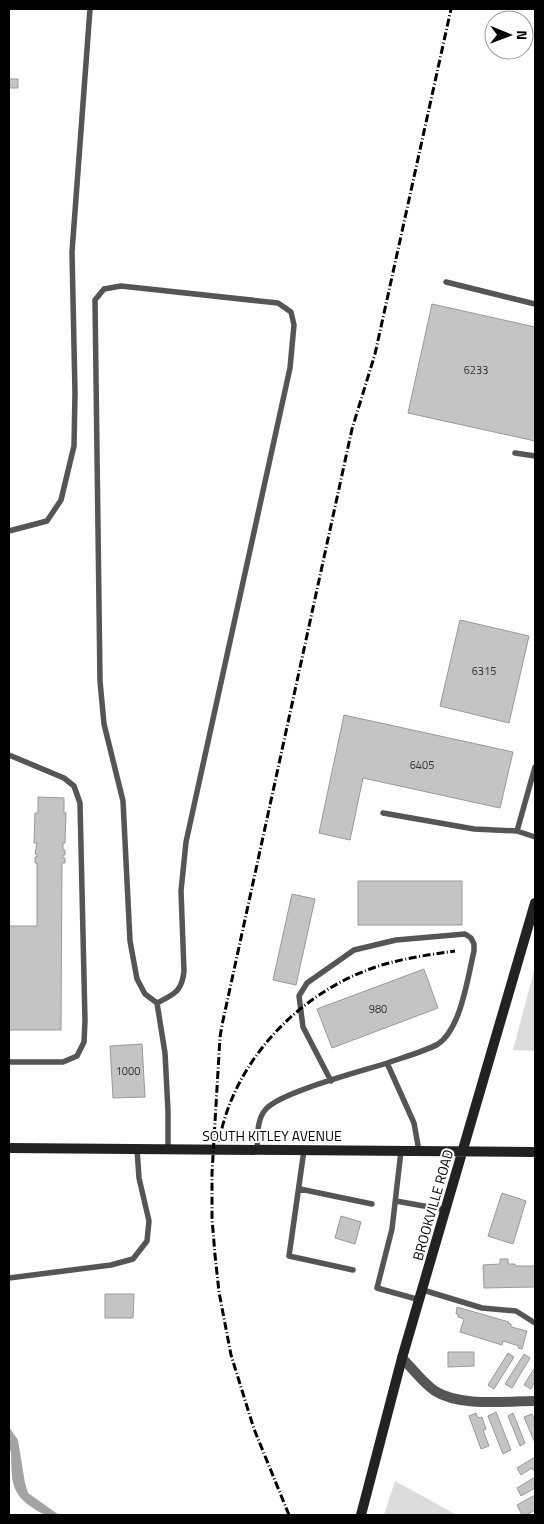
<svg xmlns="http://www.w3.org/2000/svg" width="544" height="1524" viewBox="0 0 544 1524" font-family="'Titillium Web',sans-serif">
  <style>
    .green { fill: #dcdcdc }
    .water { fill: #a3a3a3 }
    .building { fill: #c4c4c4; stroke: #999 }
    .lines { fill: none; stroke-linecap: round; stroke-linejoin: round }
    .lane { stroke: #555; stroke-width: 5.5 }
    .street { stroke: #555; stroke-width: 10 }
    .secondary { stroke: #222; stroke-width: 10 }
    .rail { stroke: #000; stroke-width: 3; stroke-dasharray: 8 2.5 1 2.5; stroke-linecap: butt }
    .labels { text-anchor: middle; stroke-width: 4; stroke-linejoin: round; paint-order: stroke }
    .number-label { font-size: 11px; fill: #313131 }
    .street-label { font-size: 14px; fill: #000; stroke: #fff }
  </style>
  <rect width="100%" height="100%" fill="#fff"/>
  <path class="green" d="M535 967V1051L513 1050Z
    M395 1481 457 1515H384Z"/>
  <path class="water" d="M9 1427 18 1440 25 1483 28 1493 59 1515C44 1515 43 1515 30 1506 9 1491 12 1475 11 1452L9 1448Z"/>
  <path class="building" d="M9 79H18V88H9Z
    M432 304 535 327V441L408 413Z
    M460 620 529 636 509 723 440 706Z
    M344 715 513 752 500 808 363 778 350 840 319 833Z
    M38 797 64 798V813H66L65 843H63V850H65V855H63V858H65V863H62L61 1030H9V926H37V863H35V857H37V854H35L37 843H34L35 813H38Z
    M358 881H462V925H358Z
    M292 894 315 899 296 985 273 980Z
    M424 969 438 1008 332 1048 317 1009Z
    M142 1044 145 1097 113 1098 110 1046Z
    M502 1193 526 1201 513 1244 488 1236Z
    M341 1216 361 1222 355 1244 335 1238Z
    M500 1259H508V1264H515V1266H535V1287L484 1288 483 1265 500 1264Z
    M105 1294H134L133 1318H105Z
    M457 1307 509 1322 508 1323 511 1324V1327L527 1331 522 1349 518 1348 519 1346 503 1341 502 1345 460 1332 464 1319 458 1317V1314H456Z
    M448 1352H474V1366L448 1367Z
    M508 1353 514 1357 494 1389 488 1385Z
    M524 1354 530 1358 512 1388 505 1384Z
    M535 1367V1381L531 1389 524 1385Z
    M496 1412 511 1450 503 1454 488 1416Z
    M476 1413 478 1418 482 1417 486 1429 483 1430 489 1446 481 1449 469 1416Z
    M513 1413 525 1443 520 1446 508 1416Z
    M532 1414 535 1421V1443L524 1417Z
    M535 1457V1472L532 1468 521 1475 517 1468Z
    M535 1477V1488L521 1496 517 1488Z
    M535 1495V1510L526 1515H522L517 1505Z"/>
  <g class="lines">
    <path class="lane" d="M446 282 535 304
      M515 453 535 456
      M9 531 47 521 61 500 74 446 75 393 72 252 90 9
      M9 755 64 778 74 786 80 803 85 1021 84 1042 77 1056 63 1062H9
      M535 767 517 831 535 837
      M383 813 474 829 517 831
      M157 1003C174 994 182 992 184 971L181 891 186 842 290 368 294 325 291 312 278 303 121 286 104 289 95 300 100 681 104 724 123 801 130 941 137 979 145 994 157 1003 165 1053 168 1111V1149
      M331 1081 303 1027 299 996 307 983 354 950 396 940 465 934 471 938 474 944V951C468 976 461 1029 438 1044 426 1051 401 1058 387 1063L414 1123 419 1151
      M257 1150C258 1137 256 1120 266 1109 281 1092 362 1071 387 1063
      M304 1150 289 1256 353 1270
      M401 1151 392 1229 377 1288 420 1300
      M300 1189 372 1204
      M396 1201 446 1210
      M9 1278 111 1265 133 1259 147 1241 149 1221 139 1178 137 1149
      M423 1290 482 1308 516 1311 535 1323"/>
    <path class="street" d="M402 1358C413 1369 423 1383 435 1391 460 1407 506 1401 535 1401"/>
    <path class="secondary" d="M9 1148 535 1152
      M361 1515 402 1358 535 903"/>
    <path class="rail" d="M219 1142C233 1063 296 996 370 969 397 959 427 955 455 951
      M289 1515 254 1429 231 1355 219 1292 215 1255 212 1218V1173L220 1037 222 1025 352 429 375 354 451 9"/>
  </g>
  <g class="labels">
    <g class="number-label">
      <text x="476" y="374">6233</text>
      <text x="484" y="675">6315</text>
      <text x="422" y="769">6405</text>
      <text x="378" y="1013">980</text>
      <text x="128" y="1075">1000</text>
    </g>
    <g class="street-label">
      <text x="272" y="1141">SOUTH KITLEY AVENUE</text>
      <text transform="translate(433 1205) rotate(-74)" y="5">BROOKVILLE ROAD</text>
    </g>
  </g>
  <rect width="544" height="1524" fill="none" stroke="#000000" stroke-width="20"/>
  <g transform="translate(509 35) rotate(91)"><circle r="24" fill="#ffffff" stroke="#999999"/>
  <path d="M0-4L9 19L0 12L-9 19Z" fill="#000000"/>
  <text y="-8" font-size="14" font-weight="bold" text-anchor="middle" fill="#000000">N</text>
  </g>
</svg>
